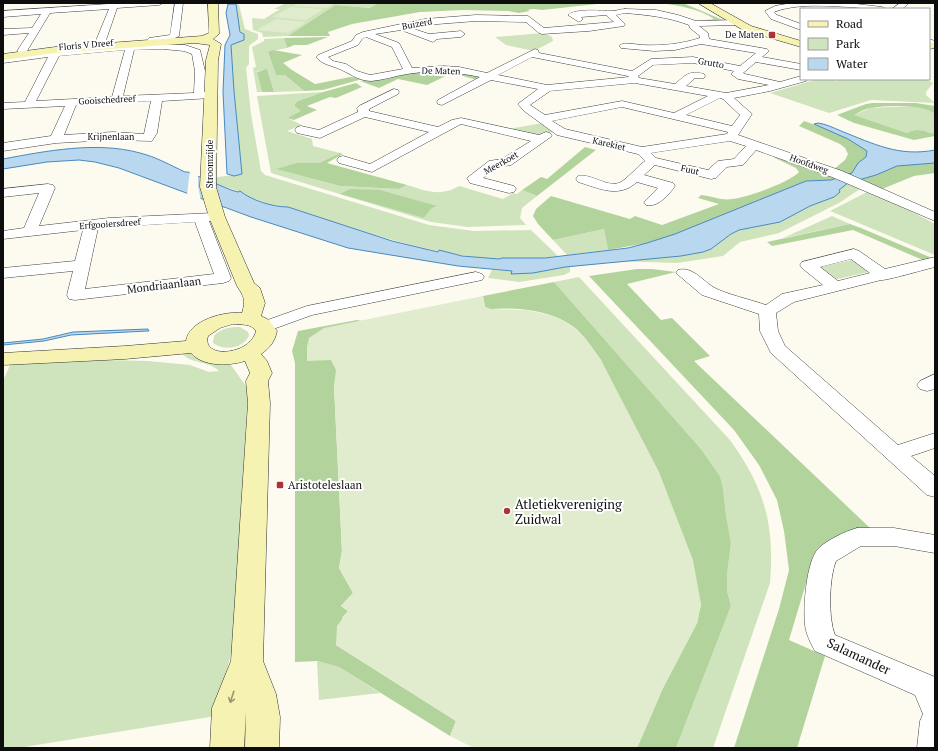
<svg xmlns="http://www.w3.org/2000/svg" width="938" height="751" viewBox="0 0 938 751" font-family="'PT Serif',serif">
  <style>
    .green { fill: #cfe4bc; fill-rule: evenodd }
    .forest { fill: #b3d39d }
    .pitch { fill: #e0eccd }
    .water { fill: #b9d8ef; stroke: #4789be }
    .pier { fill: #fdfbef }
    .lines { fill: none; stroke-linecap: round; stroke-linejoin: round }
    .street-casing { stroke: #404040; stroke-width: 1 }
    .secondary-casing { stroke: #2f2f2f; stroke-width: 1 }
    .street { fill: #fff; fill-rule: evenodd }
    .secondary { fill: #f6f2b1; fill-rule: evenodd }
    .oneway { stroke: #99966f }
    .poi-dot { fill: #ae3434; stroke: #fff; stroke-width: 1.5 }
    .labels { text-anchor: middle; stroke-width: 4; stroke-linejoin: round; paint-order: stroke }
    .far-street-label { font-size: 9px; fill: #0d0d0d; stroke: #fff }
    .far-poi-label { font-size: 9px; fill: #0d0d0d; stroke: #fff; text-anchor: end }
    .street-label { font-size: 11px; fill: #0d0d0d; stroke: #fff }
    .poi-label { font-size: 11px; fill: #0d0d0d; stroke: #fff; text-anchor: start }
    .near-poi-label { font-size: 13px; fill: #0d0d0d; stroke: #fff; text-anchor: start }
    .near-street-label { font-size: 13px; fill: #0d0d0d; stroke: #fff }
  </style>
  <rect width="100%" height="100%" fill="#fdfbef"/>
  <path class="green" d="M286 3H378L370 8 335 5 288 36 263 37 262 33 253 30 252 18 264 19 280 9H274Z
    M236 4 239 5 245 29 258 34V39L249 46V64L246 68 251 114 261 171 265 175 429 225 474 231 531 230 558 256 531 259 502 258 500 259C424 255 359 229 288 207L271 205 247 196 241 192 216 184 215 178C225 175 233 176 242 174L234 91 231 47 232 44 244 40V34C236 29 237 13 236 4Z
    M542 33C547 35 553 35 553 41L534 51 506 45 495 37Z
    M284 38 287 48 268 52 276 75H285L304 91 274 92 267 70 257 71 262 92H257L253 68 256 67 252 47 264 41V39Z
    M818 79H836L834 81 845 79H925L933 83 926 92V95L935 103 871 100 829 113 770 93Z
    M323 92 298 101 302 111 287 118 302 125 287 131 312 139 313 146 340 153 319 163H296L277 169 340 186 399 189 407 185C426 191 441 197 459 186L503 199 513 193 517 194 522 190 537 196 522 208 520 218 526 225 468 227 431 222 271 173 257 96ZM341 194 436 207 431 209 424 218Z
    M889 107C904 107 923 104 935 114V134C925 131 916 127 907 133L853 115 871 108Z
    M542 123 553 131 552 132 536 135 509 129Z
    M848 183 860 189 839 203 779 233 740 242 723 256 677 263 614 261 681 256 703 252 711 249 731 234 739 230 780 222 810 206 834 197 841 187Z
    M867 192 907 209 935 224V255L830 211Z
    M832 216 850 224 783 238Z
    M604 229 608 250 567 255 553 240Z
    M852 260 869 272 833 280 816 268Z
    M565 267H570V272L564 275 519 282 488 278 492 270 512 271 511 273H533Z
    M579 277 730 440C764 487 775 524 770 583L713 748H676L731 606 727 591V575L731 543 726 515 723 488 720 476 701 449 554 282Z
    M240 327 248 332 249 335C244 349 223 351 213 343L214 336C221 328 230 327 240 327Z
    M184 351 223 361 231 365 248 389 234 641 216 716 18 748H3V381L10 365 106 360 148 361 190 365 209 372 219 371C208 360 189 364 182 353Z
    M317 661 339 667 380 693 319 700Z"/>
  <path class="forest" d="M378 3H606L542 10 533 9 527 10 530 11 519 13 508 11 462 10 420 12 352 24 328 32 330 36H288L335 5 370 8Z
    M658 3H683L723 20 692 22 714 19C699 8 675 5 658 3Z
    M328 37 307 45H294L287 48 284 38Z
    M273 50 302 55 283 63 292 70 315 84 350 77 366 78 323 90 304 91 285 75H276L268 52Z
    M267 69 274 92H262L257 72Z
    M442 70 484 76 477 80 452 73 427 85 398 79 379 88 360 81 399 74Z
    M356 83 362 87 336 98 330 97 307 106 317 110 294 120 287 118 301 111 295 106V104L298 101 323 92Z
    M873 103H916L935 106V114C924 104 886 105 871 108 865 109 859 112 854 115L907 133C916 127 925 131 935 134V136L914 140 854 123 837 115 866 104Z
    M804 121C825 128 850 136 867 151L866 157 858 163 852 173 848 174 834 169 845 160 848 154 845 148 840 144 799 126Z
    M585 147 596 150 537 196 522 190 541 177 547 179Z
    M340 153 343 154 327 163 407 185 399 189 340 186 276 169 296 163H319Z
    M772 155 837 178 831 180 806 181 675 234 647 243 608 250 604 229 553 240 538 224 533 216 536 209 551 196 630 219 635 216 662 225 719 204 698 198 701 195C712 196 722 201 732 199 746 198 790 182 799 172L796 168 775 158Z
    M935 163V173L914 176 882 189 860 179 876 175 897 166Z
    M350 189 380 190 437 206 431 209 424 218 340 194Z
    M850 224 861 228 932 258 925 261 853 230 772 246 767 242Z
    M637 269H652L676 272 627 284 661 320 672 318 710 356 694 361 870 528 819 550 807 580 789 640 825 656 797 748H734L779 609 789 570 784 531 777 500 759 465 734 430 589 276Z
    M554 282 701 449 720 476 723 488 726 515 731 543 727 575V591L731 606 676 748H637L663 688 697 623 701 604 601 360C592 348 583 333 571 325 549 310 516 307 490 309L485 307 483 296Z
    M357 320 371 323 336 377 334 386 342 551 339 568 353 593 341 606 348 611 342 618 344 619 336 645 456 721 450 736 339 667 317 661 295 662V363L292 351 298 331Z"/>
  <path class="pitch" d="M298 3H335L326 8 293 6Z
    M291 7 324 9 306 20 272 17Z
    M276 19 306 22 288 33 257 30Z
    M483 296 485 307 490 309 527 310 554 316 571 325 585 338 601 360 659 472 693 560 701 604 697 623 663 688 637 748H474L450 736 456 721 336 645 337 626 348 611 341 606 353 593 339 568 342 551 334 386 336 370 331 360 307 361V347L309 338 324 328Z"/>
  <path class="water" d="M228 4H236L240 32 244 34V40L231 45 234 91 242 174 234 176 227 174 223 92 225 45 230 35 226 13Z
    M818 123C826 124 834 128 841 131 874 144 899 157 935 150V163L897 166 876 175 848 183 839 190 840 192 834 197 810 206 780 222 739 230 731 234 711 249 703 252 681 256 565 267 533 273 511 274 512 271 458 266 348 248 251 217 119 168 95 162 79 160 47 162 3 169V159C46 151 97 141 140 153 156 157 170 165 185 172H188L231 190 238 192 240 191C251 200 272 207 288 207L392 241 438 252 439 250 462 256 499 259 502 258H545L628 248 647 243 675 234 806 181 831 180 852 173 858 163 866 157 867 151 848 139 814 124Z
    M148 329 149 331H147L71 335 44 341 3 345V343L43 339 73 332Z"/>
  <path class="pier" d="M190 170 198 174V186L201 201 187 195Z"/>
  <g class="lines">
    <defs>
      <path id="street" d="M124 3H163L159 5 117 8 105 43 100 46 95 43 109 9 50 13 27 51 22 54 17 51 29 33 3 35V29L32 28 41 14 3 17V11Z
        M175 3H183L179 36 167 42H149L147 40 149 38 170 35Z
        M792 3H848L882 7 886 9C853 9 804 0 774 12L777 15 801 24V30L771 19 765 11 775 6Z
        M900 3H909L902 9H892Z
        M625 9 656 10 678 15 696 21 738 20 739 22 735 25 699 26 708 33 709 39 767 49 769 51 762 57 801 64V70L756 62 743 73 745 74 780 82 801 76V79H807L806 81 770 91 734 98 752 114 738 135 842 171 935 212V221L832 177 756 150 743 165 727 167 716 178 711 179 655 165 644 175 673 183 675 186C669 195 657 208 646 205L644 202 658 188 637 182C618 199 599 188 578 182L576 179 578 176C592 173 608 189 621 182 629 177 637 167 645 161L638 154 557 135 524 111 518 104 538 89 491 80 442 105 438 104 437 102 438 100 480 77C456 72 432 70 407 74 395 76 383 80 371 81 358 81 348 72 337 68 329 65 322 64 316 57L318 55 352 41 356 35 363 32 425 19 476 15 528 16 544 28 614 22 606 15 581 17 583 19 579 22 568 15C576 8 601 11 612 11 616 11 621 9 625 9ZM625 13C648 15 668 17 689 25L690 28 700 36V38C681 44 662 46 643 45 636 45 624 41 619 46L621 48 654 51 675 50 701 44 756 53 740 66 693 57 651 59 632 71 539 53 538 50 535 49 487 73 459 67 443 66 412 68 399 43 375 34 401 30 433 42 437 39 461 37 465 34 461 31 429 34 411 28 425 25 476 21 526 22 539 33 542 34 589 31 624 26 625 24 616 15ZM366 37 392 47 403 69 370 75 357 71 346 64 333 61 328 57 358 45 362 39ZM532 57 628 76 629 77 547 85 498 75ZM693 63 734 71 731 74 738 79 769 85 726 93 686 86 695 78H704L705 76 704 74C689 70 686 75 675 84L639 78 638 76 653 65ZM635 83 708 96 674 113 622 101 545 115 530 105 550 91ZM720 98 723 99 740 115 732 126 686 115ZM622 107 728 132 727 134 642 147 565 129 552 121ZM730 141 746 146 734 159 718 161 708 170 656 158 651 153Z
        M929 39 935 41V47L929 45Z
        M135 44 185 45 200 50 205 71 204 92H211L216 95 211 98 162 101 157 133 152 141 113 140 56 143 3 151V143L51 136 65 106 3 109V103L25 102 48 57 3 63V57L72 49ZM163 49 184 51 192 54 195 71 194 93 123 96 134 50ZM125 50 112 97 36 101 59 56ZM151 101 144 134 113 132 64 135 76 105Z
        M394 89 398 90 399 92 398 94 369 109V111L438 127 452 120 461 118 539 135 546 132 550 133 552 136 511 165 498 167 483 178 514 186 516 189 514 192 509 193 470 183 467 178 489 161 502 159 531 141 461 124 372 172 339 163 337 160 339 157 343 156 370 164 429 132 365 117 320 138 297 133 295 130 297 127 301 126 319 130 358 112 357 108 359 106Z
        M48 184 53 185 55 188 39 226 109 218 213 213 218 214 220 217 218 220 209 221 231 278 229 281 223 283 75 300 69 299 67 295 73 271 3 278V268L75 261 83 230 3 239V231L24 228 39 193 3 197V189ZM195 222 214 274 85 289 98 228Z
        M854 249 859 251 885 269 935 257V267C926 269 885 281 881 280L794 302 776 313 778 331 785 346 898 445 935 433V448L911 456 935 476V497L927 495 771 353 760 331 759 314 702 295 676 273 678 270C692 266 702 280 713 287 725 294 752 300 766 305L782 294 823 285 802 268 800 265 802 262ZM851 259 870 273 838 281 820 267Z
        M476 272 482 274 484 277 482 280 312 315 265 332 259 331 256 327 259 323 307 306Z
        M935 374V389L927 391 920 389 917 385 920 381Z
        M857 528H894L935 535V553L894 546H861L836 561C829 578 828 618 835 635L935 677V748H917L920 721 923 714 915 695 815 651C811 644 806 634 805 625 803 609 806 560 819 548 827 540 846 531 857 528Z"/>
      <path id="secondary" d="M208 3H218L219 34 213 39 221 44 218 60 216 187 225 217 254 283 260 288 265 303 261 316 269 320 277 331C275 341 270 348 261 354L267 361 272 373 268 381 270 403 263 661 276 694 280 717 279 748H245L246 711 244 748H210L212 708 231 661 248 403 246 381 250 373 245 361C229 366 203 367 191 353L125 359 3 365V353L125 346 186 341C189 320 225 311 242 313 246 299 244 297 237 286L209 217 200 187 206 60 210 45 195 43 55 53 3 60V54L55 47 202 36 209 33ZM233 324C241 325 251 323 256 331 251 355 201 360 208 336L220 328Z
        M698 3H710L751 26 801 41V47L743 30Z
        M935 42V48L929 49V43Z"/>
    </defs>
    <use href="#street" class="street-casing"/>
    <use href="#secondary" class="secondary-casing"/>
    <use href="#street" class="street"/>
    <use href="#secondary" class="secondary"/>
  </g>
  <defs><path id="oneway-shaft" d="M-6 0H5M1.5-3L5.5 0L1.5 3" fill="none" stroke-width="1.6" stroke-linecap="round" stroke-linejoin="round"/></defs>
  <use class="oneway" href="#oneway-shaft" transform="translate(232 697) rotate(108)"/>
  <g class="poi-dot">
    <rect x="768" y="31" width="8" height="8" rx="2"/>
    <rect x="276" y="481" width="8" height="8" rx="2"/>
    <circle cx="507" cy="511" r="4"/>
  </g>
  <g class="labels">
    <g class="far-street-label">
      <text transform="translate(417 24) rotate(-11)" y="3">Buizerd</text>
      <text transform="translate(86 45) rotate(-5)" y="3">Floris V Dreef</text>
      <text transform="translate(711 63) rotate(10)" y="3">Grutto</text>
      <text transform="translate(441 71) rotate(1)" y="3">De Maten</text>
      <text transform="translate(107 100) rotate(-3)" y="3">Gooischedreef</text>
      <text x="111" y="140">Krijnenlaan</text>
      <text transform="translate(609 144) rotate(13)" y="3">Karekiet</text>
      <text transform="translate(501 163) rotate(-29)" y="3">Meerkoet</text>
      <text transform="translate(210 164) rotate(-90)" y="3">Stroomzijde</text>
      <text transform="translate(809 164) rotate(20)" y="3">Hoofdweg</text>
      <text transform="translate(690 170) rotate(13)" y="3">Fuut</text>
      <text transform="translate(110 224) rotate(-4)" y="3">Erfgooiersdreef</text>
    </g>
    <g class="far-poi-label">
      <text x="764" y="38">De Maten</text>
    </g>
    <g class="street-label">
      <text transform="translate(164 285) rotate(-7)" y="4">Mondriaanlaan</text>
    </g>
    <g class="poi-label">
      <text x="288" y="489">Aristoteleslaan</text>
    </g>
    <g class="near-poi-label">
      <text x="515" y="509">Atletiekvereniging<tspan x="515" dy="15">Zuidwal</tspan></text>
    </g>
    <g class="near-street-label">
      <text transform="translate(859 656) rotate(25)" y="5">Salamander</text>
    </g>
  </g>
  <rect width="938" height="751" fill="none" stroke="#0d0d0d" stroke-width="8"/>
  <rect x="800" y="8" width="130" height="72" fill="#ffffff" stroke="#9e9e9e"/>
  <rect x="808" y="21" width="20" height="6" fill="#f6f2b1" stroke="#9e9e9e"/>
  <text x="836" y="28" font-size="12" fill="#0d0d0d">Road</text>
  <rect x="808" y="38" width="20" height="12" fill="#cfe4bc" stroke="#9e9e9e"/>
  <text x="836" y="48" font-size="12" fill="#0d0d0d">Park</text>
  <rect x="808" y="58" width="20" height="12" fill="#b9d8ef" stroke="#9e9e9e"/>
  <text x="836" y="68" font-size="12" fill="#0d0d0d">Water</text>
</svg>
